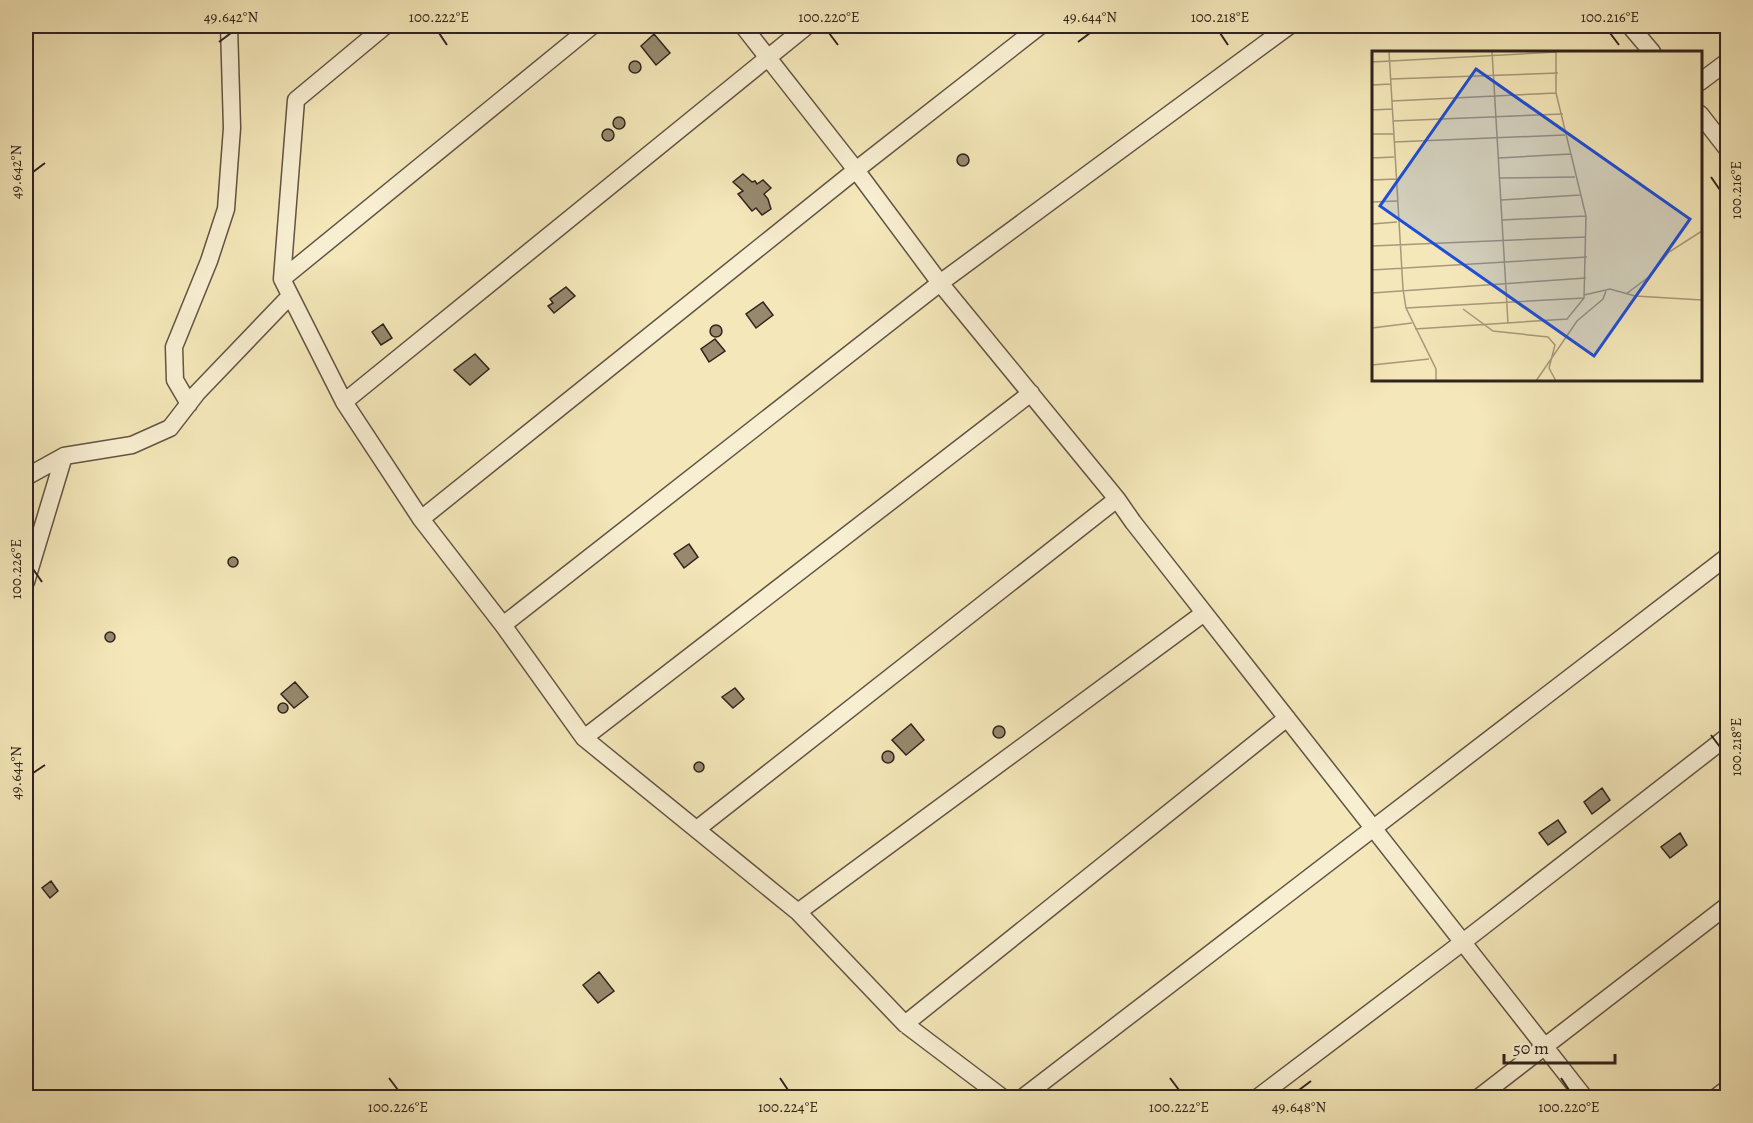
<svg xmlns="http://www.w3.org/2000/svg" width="1753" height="1123" viewBox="0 0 1753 1123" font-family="Alegreya,serif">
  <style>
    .building { fill: #96896e; stroke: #31231d; stroke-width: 1.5 }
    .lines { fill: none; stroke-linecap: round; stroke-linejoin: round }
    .minor-casing { stroke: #625444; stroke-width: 19 }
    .minor { stroke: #f8efd2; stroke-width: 16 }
    .ticks { fill: none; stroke: #31231d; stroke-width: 2 }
    .inset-road { fill: none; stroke: #a6997b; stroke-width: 1.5 }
    .view { fill: #1d4ed8; fill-opacity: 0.15; stroke: #1d4ed8; stroke-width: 3 }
    .inset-edge { fill: none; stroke: #31231d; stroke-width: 3 }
    .neatline { fill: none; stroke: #31231d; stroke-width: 2 }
    .ticks-label { font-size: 15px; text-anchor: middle; fill: #31231d }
  </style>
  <rect width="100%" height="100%" fill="#f4e7b9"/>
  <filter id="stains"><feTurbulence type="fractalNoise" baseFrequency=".00333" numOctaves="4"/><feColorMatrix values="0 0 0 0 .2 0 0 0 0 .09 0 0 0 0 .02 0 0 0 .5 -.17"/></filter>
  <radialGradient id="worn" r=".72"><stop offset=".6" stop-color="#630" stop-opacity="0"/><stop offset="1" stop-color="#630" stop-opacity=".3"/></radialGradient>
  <path class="building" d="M654 34 670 53 656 65 641 46Z
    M629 67a6 6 0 1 1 12 0a6 6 0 1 1-12 0Z
    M613 123a6 6 0 1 1 12 0a6 6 0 1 1-12 0Z
    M602 135a6 6 0 1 1 12 0a6 6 0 1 1-12 0Z
    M957 160a6 6 0 1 1 12 0a6 6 0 1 1-12 0Z
    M743 174 752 182 755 181 757 184 763 180 771 188 764 194 768 199 771 209 762 215 756 208 752 211 738 194 743 191 733 182Z
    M566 287 575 296 554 313 548 306 553 303 550 299Z
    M763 302 773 315 756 328 746 314Z
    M383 324 392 338 381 345 372 332Z
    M710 331a6 6 0 1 1 12 0a6 6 0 1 1-12 0Z
    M715 339 725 351 709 362 701 349Z
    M475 354 489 369 470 385 454 370Z
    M689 544 698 557 684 568 674 554Z
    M228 562a5 5 0 1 1 10 0a5 5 0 1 1-10 0Z
    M105 637a5 5 0 1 1 10 0a5 5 0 1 1-10 0Z
    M295 682 308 697 294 708 281 694Z
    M735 688 744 699 733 708 722 697Z
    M278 708a5 5 0 1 1 10 0a5 5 0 1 1-10 0Z
    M911 724 924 740 906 755 892 740Z
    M993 732a6 6 0 1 1 12 0a6 6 0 1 1-12 0Z
    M882 757a6 6 0 1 1 12 0a6 6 0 1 1-12 0Z
    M694 767a5 5 0 1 1 10 0a5 5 0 1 1-10 0Z
    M1602 788 1610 800 1592 814 1584 802Z
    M1558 820 1566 832 1548 845 1539 833Z
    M1680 833 1687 845 1670 858 1661 847Z
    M51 881 58 891 50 898 42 888Z
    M599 972 614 991 598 1003 583 985Z"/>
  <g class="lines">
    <defs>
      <path id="minor" d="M385 26 296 100 282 279 344 402 421 519 503 625 584 738 798 912 905 1024 1003 1098
        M743 26 856 170 940 283 1117 499 1133 522 1585 1098
        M1630 26 1652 52
        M1700 82 1728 61
        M1700 114 1728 150
        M282 279 592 26
        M344 402 807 26
        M189 404 175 380 174 347 209 261 226 209 232 128 229 26
        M26 477 64 456 132 445 170 428 197 393 290 296
        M421 519 856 170 1040 26
        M26 582 64 456
        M503 625 940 283 1289 26
        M584 738 1031 393
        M697 829 1117 499
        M798 912 1204 613
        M905 1024 1287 718
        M1022 1098 1728 556
        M1257 1098 1463 942 1728 736
        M1478 1098 1728 905
        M1715 1098 1728 1088"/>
    </defs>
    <use href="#minor" class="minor-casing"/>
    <use href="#minor" class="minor"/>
  </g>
  <path class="ticks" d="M439 33 447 45M829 33 838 45M1220 33 1228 45M1610 33 1619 45M219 42 231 33M1078 42 1090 33M33 172 45 163M1711 177 1720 190M33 569 42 582M1711 735 1720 747M33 773 45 765M389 1078 398 1090M780 1078 788 1090M1170 1078 1179 1090M1561 1078 1569 1090M1299 1090 1311 1081"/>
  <g transform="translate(1372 51)">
    <rect width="330" height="330" fill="#f4e7b9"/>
    <path class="inset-road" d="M17 0 31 238 34 257 64 318V330M120 0 136 272M0 11 184 1M19 28 186 22M0 34 19 33M20 50 184 42M0 59 20 58M21 70 191 63M0 83H22M22 91 193 84M0 107 22 106M127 107 199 103M128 127 203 126M0 129 24 128M129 149 208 144M0 151 25 150M130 169 214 165M0 173 25 171M0 195 214 186M0 219 215 206M0 242 214 227M254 243 278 225 297 201 330 180M212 244 238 238 263 245 330 249M34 257 212 247M91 258 121 280 176 286 183 294 177 317 184 330M0 277 40 272M43 278 195 268 212 247 214 165 184 42V0M0 314 57 308M164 330 205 270 231 248 234 240"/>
    <path class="view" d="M104 18 318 168 222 305 8 155Z"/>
    <rect width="330" height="330" class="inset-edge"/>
  </g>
  <rect width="1753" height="1123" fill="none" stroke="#f4e7b9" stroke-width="66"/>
  <path d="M1504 1054v9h111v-9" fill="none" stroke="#31231d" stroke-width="3"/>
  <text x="1513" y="1054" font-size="18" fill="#31231d" stroke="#f8efd2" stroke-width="4.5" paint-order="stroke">50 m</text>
  <rect x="33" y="33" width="1687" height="1057" class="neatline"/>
  <g class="ticks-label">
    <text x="231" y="22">49.642°N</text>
    <text x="439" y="22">100.222°E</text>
    <text x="829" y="22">100.220°E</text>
    <text x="1090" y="22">49.644°N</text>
    <text x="1220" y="22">100.218°E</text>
    <text x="1610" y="22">100.216°E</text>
    <text transform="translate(16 172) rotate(-90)" y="5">49.642°N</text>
    <text transform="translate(1736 190) rotate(-90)" y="5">100.216°E</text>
    <text transform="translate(16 569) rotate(-90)" y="5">100.226°E</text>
    <text transform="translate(1736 747) rotate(-90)" y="5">100.218°E</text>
    <text transform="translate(16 773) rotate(-90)" y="5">49.644°N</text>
    <text x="398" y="1112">100.226°E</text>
    <text x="788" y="1112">100.224°E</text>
    <text x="1179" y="1112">100.222°E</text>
    <text x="1299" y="1112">49.648°N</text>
    <text x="1569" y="1112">100.220°E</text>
  </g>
  <rect width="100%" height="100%" filter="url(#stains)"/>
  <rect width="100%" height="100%" fill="url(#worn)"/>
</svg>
